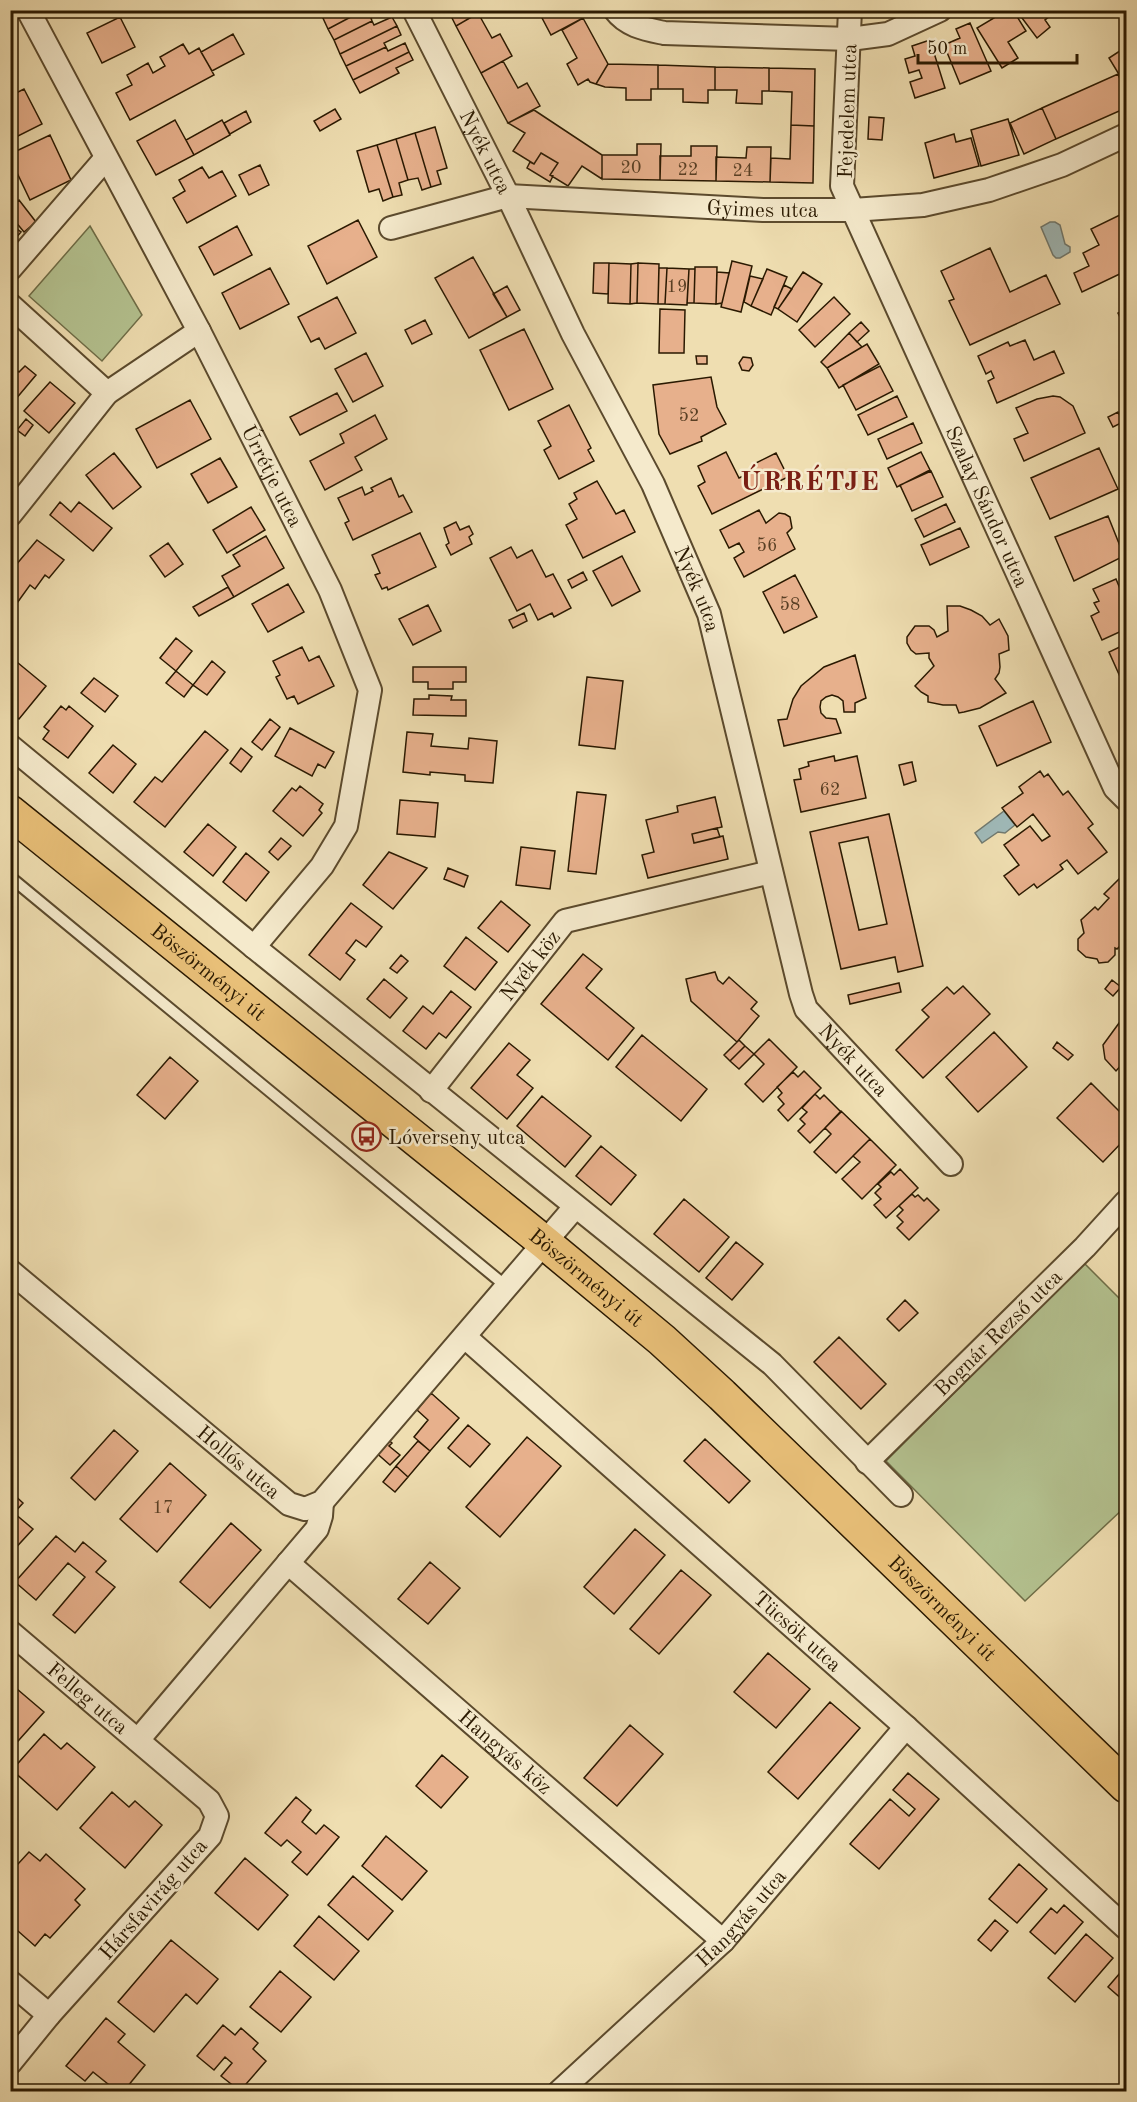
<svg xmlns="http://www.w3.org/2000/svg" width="1137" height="2102" viewBox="0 0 1137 2102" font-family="'Old Standard TT',serif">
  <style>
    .green { fill: #b4c290; stroke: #6f6e48; stroke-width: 1.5 }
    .water { fill: #9fb9b8; stroke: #70796f; stroke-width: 1.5 }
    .building { fill: #e7b08c; stroke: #2a1901; stroke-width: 1.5; fill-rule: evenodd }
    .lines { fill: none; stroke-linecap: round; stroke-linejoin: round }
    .lane-casing { stroke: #5b4a2d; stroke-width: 14 }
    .street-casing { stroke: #5b4a2d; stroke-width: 26 }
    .primary-casing { stroke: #2a1901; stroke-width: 36 }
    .lane { stroke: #f5eacc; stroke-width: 10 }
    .street { stroke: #f5eacc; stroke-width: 22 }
    .primary { stroke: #e8bf78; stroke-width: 33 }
    .labels { text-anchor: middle; stroke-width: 5; stroke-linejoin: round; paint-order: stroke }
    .number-label { font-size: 18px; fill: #593f24 }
    .street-label { font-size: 21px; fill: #2a1901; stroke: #f5eacc }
    .poi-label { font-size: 21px; fill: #2a1901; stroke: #f5eacc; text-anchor: start }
    .district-label { font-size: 27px; font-weight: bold; letter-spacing: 1.5px; fill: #7a1f14; stroke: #f5eacc }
  </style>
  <rect width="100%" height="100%" fill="#efdeb1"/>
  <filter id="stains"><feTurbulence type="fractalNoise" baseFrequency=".00333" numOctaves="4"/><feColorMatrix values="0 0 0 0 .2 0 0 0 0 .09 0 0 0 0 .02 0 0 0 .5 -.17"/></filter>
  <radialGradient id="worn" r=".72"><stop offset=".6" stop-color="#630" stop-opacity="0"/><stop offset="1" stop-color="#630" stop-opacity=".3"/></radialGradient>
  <path class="green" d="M90 226 142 315 102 361 29 296Z
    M1084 1263 1126 1305V1506L1025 1601 886 1461Z"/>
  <path class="water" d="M1050 222H1055L1060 225 1065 244 1070 247V252L1060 258H1056L1053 255 1041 227Z
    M1004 811 1015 825 1005 833 998 832 982 843 975 833Z"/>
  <path class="building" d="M332 10H364L328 29 322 16Z
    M364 10H386L371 18 372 21 334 40 328 29Z
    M448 10H484L456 26Z
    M579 10 583 18 551 35 541 16 551 10Z
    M1013 10 1026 31 1008 42 1018 58 1002 68 977 28 994 18 990 10Z
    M1016 10H1054L1055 12 1045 20 1050 27 1037 38Z
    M478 13 492 38 500 34 512 56 481 73 456 26Z
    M120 17 135 47 102 63 87 33Z
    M392 17 397 26 340 54 334 40 372 21 374 25Z
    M583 18 608 64 596 84 590 82 588 79 578 85 567 64 577 58 562 30Z
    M970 23 991 71 960 84 944 45 960 38 956 29Z
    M397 26 401 35 384 43 386 47 346 66 340 54Z
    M233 34 244 54 212 71 201 52Z
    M930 40 945 88 915 98 910 82 922 78 919 70 909 73 905 59 915 56 912 46Z
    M405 43 409 52 353 80 346 66 386 47 388 51Z
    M183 44 189 54 199 48 214 75 130 120 116 93 132 85 127 75 148 63 153 73 165 66 160 57Z
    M1126 47V86L1109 58Z
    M409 52 413 60 396 68 399 73 360 93 353 80Z
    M503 61 518 88 527 83 540 106 508 123 481 73Z
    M608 64 658 65V89H651V100H626V88L605 87 596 84Z
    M658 65 715 67V90H708V103L683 102V89H658Z
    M715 67 769 68V91H762V104L736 103 737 90H715Z
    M769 68 815 69 814 126 791 125 792 92 769 91Z
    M1118 74 1126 94V108L1056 139 1042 108Z
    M24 89 42 124 10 140V96Z
    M1042 108 1056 139 1024 154 1010 123Z
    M335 109 341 119 320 131 314 121Z
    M534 110 602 155V179L582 166 568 186 550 175 558 163 541 153 534 164 513 151 525 133 508 123Z
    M246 111 251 122 230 134 224 123Z
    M869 117 884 118 882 140 868 139Z
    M1008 119 1019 155 981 166 971 130Z
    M175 120 194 155 156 175 137 141Z
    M222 120 230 135 194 155 186 140Z
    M791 125 814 126 813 183 770 182 771 158 790 159Z
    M435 127 447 168 437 171 441 184 431 187 415 133Z
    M415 133 431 187 422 190 418 178 408 180 396 139Z
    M954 134 956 142 971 138 979 166 934 178 925 143Z
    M50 135 71 180 30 200 10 158V154Z
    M396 139 408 180 399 183 402 195 393 197 377 145Z
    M637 144H661L660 180 602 179V155H637Z
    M377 145 393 197 383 201 379 189 369 192 357 151Z
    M691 146H717L716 181 660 180V156H691Z
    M747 147H771L770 182 716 181V157L746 158Z
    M541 153 558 163 550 175 553 176 550 182 527 168 530 162 534 164Z
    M260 165 269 185 249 195 239 175Z
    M202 167 209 178 222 171 236 196 187 223 173 198 185 191 179 180Z
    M19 200 36 222 24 232 10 215V207Z
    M1126 212V271L1082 292 1074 273 1089 266 1083 253 1099 245 1091 229Z
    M358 220 377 257 327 284 308 246Z
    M10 224 21 232 10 245Z
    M237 226 252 255 214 275 199 247Z
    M990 248 1010 292 1046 275 1060 304 970 345 949 301 954 299 941 271Z
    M473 257 507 317 469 338 435 278Z
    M732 261 752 266 741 312 721 307Z
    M594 263H609L608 294 593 293Z
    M609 263 631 264 630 304 608 303Z
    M638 263 637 303 630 304 631 264Z
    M638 263 659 264 658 304 637 303Z
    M695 267H717L716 304 694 303Z
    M270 268 289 304 240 329 222 293Z
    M659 268H667L665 304H658Z
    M667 268 689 269 687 305 665 304Z
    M689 269H695L694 303H687Z
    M767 269 787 277 771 315 751 306Z
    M717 272 729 273 722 303 716 304Z
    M803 272 822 284 797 322 778 309Z
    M750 276 763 279 751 306 744 302Z
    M784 285 792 289 778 309 774 307Z
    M507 286 520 310 507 317 493 294Z
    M337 297 356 333 325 349 319 338 311 342 298 317Z
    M834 297 850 314 815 347 799 330Z
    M660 309 685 310 684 353H659Z
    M1126 309V330L1118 313Z
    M425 320 432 334 412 344 405 330Z
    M861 322 869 331 857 342 849 333Z
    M524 329 553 389 509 410 480 350Z
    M849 333 862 347 827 368 821 362Z
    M1025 340 1034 360 1054 351 1064 373 997 403 988 381 994 378 991 371 986 374 978 356 1008 342 1010 346Z
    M867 344 879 364 839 388 827 368Z
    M366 353 383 386 353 402 335 369Z
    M696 356H707V364H697Z
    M743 357 751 358 753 365 749 371 742 370 739 363Z
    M10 365 19 372 25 366 36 375 10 406Z
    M880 366 893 391 856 410 843 385Z
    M711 377 717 407 726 424 701 437 702 441 670 454 659 434 653 385Z
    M50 382 75 403 49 433 24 411Z
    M337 393 347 411 300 435 290 417Z
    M897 396 907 417 868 435 858 415Z
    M1053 396 1060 397 1073 406 1085 433 1024 461 1014 439 1028 433 1016 408 1037 399Z
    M190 400 211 439 157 468 136 429Z
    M569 405 591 448 588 450 594 461 559 479 544 450 551 446 538 421Z
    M1118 412 1123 422 1113 427 1108 417Z
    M375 415 387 439 355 457 362 470 325 490 310 461 344 443 340 434Z
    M26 419 33 425 25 436 17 430Z
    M913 423 922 443 887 459 878 439Z
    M1099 448 1118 489 1050 519 1031 478Z
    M726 452 739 478 754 471 752 465 776 453 788 477 712 514 698 486 705 482 698 466Z
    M921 452 930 470 897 487 888 468Z
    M114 453 141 487 113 509 86 475Z
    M220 458 237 487 208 503 191 474Z
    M931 471 943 497 912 511 900 485Z
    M391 478 399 497 403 495 412 512 353 540 345 523 349 521 338 498 362 487 365 495 373 491 371 488Z
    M597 481 616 514 624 510 635 532 583 558 566 525 577 519 569 504 577 499 574 493Z
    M60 502 71 512 79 502 112 528 93 551 50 515Z
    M946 504 955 522 924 537 915 519Z
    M251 507 265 530 227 553 213 530Z
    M759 510 766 523 779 513 785 514 790 517 792 528 787 533 795 549 744 577 734 558 744 552 739 543 729 548 720 530Z
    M1108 516 1124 556 1074 581 1055 537Z
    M456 522 460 530 469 526 473 534 469 537 472 544 451 555 446 545 449 543 444 528Z
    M960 528 969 547 930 565 921 545Z
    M420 533 436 567 388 590 387 587 382 589 375 575 380 573 372 555Z
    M266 536 284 568 234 597 222 576 240 566 233 555Z
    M37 540 64 560 49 578 45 575 35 589 30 585 12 610 10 572Z
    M168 543 183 564 165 577 150 556Z
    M511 547 517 558 532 550 546 577 553 574 571 608 554 617 552 613 538 620 530 604 517 611 490 558Z
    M622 556 640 591 612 606 593 571Z
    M583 572 587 580 572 588 568 580Z
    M795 575 817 617 784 633 763 592Z
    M1116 579 1121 591 1126 589V629L1102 640 1091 616 1099 612 1094 603 1099 601 1093 589Z
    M288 584 304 612 268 632 252 604Z
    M228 587 234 597 199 616 193 607Z
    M428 605 441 631 413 645 399 619Z
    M947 606H960L971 610 982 616 990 625 999 619 1008 636 1009 650 999 654 1000 667 999 673 995 679 1006 693 980 708 964 712 959 713 956 705H943L928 702V696L921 692 915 686 934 666 929 658V653L916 654 911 650 907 643V637L915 626H929L934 630 937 637 948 631Z
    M524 613 527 621 513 628 509 620Z
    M176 638 192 651 176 671 160 658Z
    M1126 644V690L1109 652Z
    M302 647 309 661 319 656 334 686 298 704 294 696 287 699 276 677 280 675 273 661Z
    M855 655 866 698 855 703V712H844L843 701 838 697 832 695 826 697 821 701 820 707 821 713 826 718 836 719 841 733 784 746 778 720 787 719 793 699 801 686 824 667Z
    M12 658 46 686 19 719 10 712V659Z
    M212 661 225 672 207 695 193 685Z
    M413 667H466V682H453V689H428V682H413Z
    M176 671 193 685 184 697 166 683Z
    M587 677 623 681 615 749 579 745Z
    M94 678 118 696 105 712 81 693Z
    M429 695 452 696 451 700H466V716L413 715 414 699H429Z
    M1033 701 1051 742 997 766 979 726Z
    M61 706 66 710 69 706 93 726 68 758 43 739 49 731 44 727Z
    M270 719 280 727 262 750 252 742Z
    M290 728 334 752 325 768 318 764 312 776 275 756Z
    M205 731 228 750 165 827 134 802 155 777 162 782Z
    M407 732 433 734 431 746 468 749 469 738 497 741 493 783 465 781V775L430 772V775L403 772Z
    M113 745 136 764 113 793 89 773Z
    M241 748 252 757 241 772 230 763Z
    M834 756 835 761 857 756 866 798 801 812 794 780 801 779 799 769 809 766 808 762Z
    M912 762 916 781 904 785 899 765Z
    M1040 771 1044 777 1048 774 1063 795 1068 791 1093 824 1088 828 1107 852 1078 874 1067 860 1060 865 1063 869 1037 888 1034 884 1019 895 1004 876 1019 865 1004 845 1030 826 1042 841 1050 836 1033 814 1017 827 1002 808 1023 793 1019 787Z
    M300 786 323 804 319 810 322 813 303 836 273 811 292 788 296 791Z
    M577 792 606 795 596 874 568 871Z
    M715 797 722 827 692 834 694 843 723 836 728 859 648 878 642 855 654 852 646 820 678 812 677 806Z
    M400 800 438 803 435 837 397 834Z
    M889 814 923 966 898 972 895 957 841 969 810 832ZM868 837 887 924 859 930 839 843Z
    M208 824 236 847 213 876 184 852Z
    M717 828 720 837 694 843 692 834Z
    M281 838 291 846 278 860 269 852Z
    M521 847 555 851 550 889 516 885Z
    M389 852 427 868 393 909 363 885Z
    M246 853 269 872 246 901 223 882Z
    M448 868 468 876 464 887 444 879Z
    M1126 872V940L1117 949 1115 948V955L1108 962 1099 963 1097 959 1086 957 1078 950V939L1084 933 1081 920 1095 907 1098 910 1109 898 1104 894Z
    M501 901 530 925 508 952 478 928Z
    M351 903 382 927 366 947 356 940 346 953 355 960 340 980 309 955Z
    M466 937 497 962 475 990 444 966Z
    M583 954 602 969 586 988 634 1028 608 1060 541 1004Z
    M401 955 408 961 397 973 390 968Z
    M715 972 718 980 723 984 729 977 757 1002 751 1009 759 1016 737 1042 691 1001 686 979Z
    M384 979 407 998 390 1018 367 999Z
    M1112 980 1121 987 1113 996 1105 989Z
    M899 983 901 992 850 1004 848 995Z
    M963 986 990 1014 923 1078 896 1050 929 1017 922 1010 947 987 954 994Z
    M451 991 471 1007 446 1038 439 1033 426 1049 403 1031 423 1006 433 1014Z
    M1122 1019 1126 1023V1066L1123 1063 1116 1071 1105 1059 1103 1045Z
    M994 1032 1027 1067 978 1112 946 1077Z
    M642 1035 707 1089 681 1121 616 1067Z
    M769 1039 797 1067 763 1102 745 1084 764 1064 754 1054Z
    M739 1040 745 1046 730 1061 724 1055Z
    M1057 1042 1073 1055 1068 1060 1053 1048Z
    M509 1043 530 1060 517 1075 533 1088 507 1119 471 1088Z
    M745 1046 754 1054 739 1069 730 1061Z
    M170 1057 198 1081 165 1119 137 1095Z
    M804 1071 821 1088 788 1121 778 1110 784 1104 778 1097 782 1093 777 1087 793 1072 798 1077Z
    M1091 1083 1126 1118V1138L1103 1162 1057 1118Z
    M815 1094 820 1099 824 1095 841 1112 810 1143 798 1131 805 1124 800 1119 807 1112 802 1108Z
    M542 1096 591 1136 565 1167 517 1126Z
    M841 1111 870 1139 836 1173 814 1152 831 1134 825 1128Z
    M870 1139 896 1165 862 1199 842 1179 860 1162 853 1156Z
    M601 1146 636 1175 611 1205 576 1176Z
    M900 1169 918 1188 886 1218 874 1205 881 1199 875 1193 881 1187 878 1184 891 1172 894 1175Z
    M912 1194 915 1197 918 1195 924 1201 927 1198 939 1210 909 1240 897 1228 903 1222 897 1216 903 1210 899 1206Z
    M684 1199 729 1237 699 1272 654 1234Z
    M736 1242 763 1264 732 1300 706 1278Z
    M905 1300 918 1313 899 1331 887 1319Z
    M839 1337 886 1384 861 1409 814 1362Z
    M431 1393 459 1418 430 1451 414 1437 428 1420 417 1410Z
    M468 1425 490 1444 470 1467 448 1448Z
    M114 1430 138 1451 95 1500 71 1478Z
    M385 1437 392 1443 389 1446 400 1455 390 1465 373 1450Z
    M527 1437 561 1466 500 1537 466 1507Z
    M705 1439 750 1481 729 1503 684 1461Z
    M418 1441 430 1451 408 1477 396 1466Z
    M170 1463 206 1495 157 1552 120 1519Z
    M396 1466 408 1477 395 1492 383 1482Z
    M10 1491 23 1503 14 1513 33 1529 10 1554Z
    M231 1523 261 1550 210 1608 180 1582Z
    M635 1529 665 1555 614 1614 584 1587Z
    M56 1536 75 1552 83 1542 106 1561 96 1572 115 1587 75 1633 53 1615 85 1577 68 1563 36 1600 15 1582Z
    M430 1562 460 1588 428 1624 398 1599Z
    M681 1570 711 1595 659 1654 630 1629Z
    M768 1653 810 1689 776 1728 734 1692Z
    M10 1683 44 1712 10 1750Z
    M830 1702 860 1728 798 1799 768 1772Z
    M630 1725 663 1754 617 1806 584 1778Z
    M44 1734 61 1749 67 1743 95 1767 57 1810 12 1770Z
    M442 1755 468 1777 441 1808 416 1786Z
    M908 1773 939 1799 879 1869 850 1844 890 1799 909 1816 915 1809 893 1790Z
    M112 1792 129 1807 135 1801 162 1825 125 1868 80 1828Z
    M296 1797 311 1810 302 1822 316 1834 324 1825 339 1837 307 1875 292 1862 301 1852 287 1840 281 1846 265 1833Z
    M386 1836 427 1871 402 1900 362 1866Z
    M29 1852 40 1861 46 1854 85 1889 75 1900 80 1905 50 1938 45 1934 35 1946 10 1924V1857L18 1864Z
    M245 1858 288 1895 258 1930 215 1893Z
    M1019 1864 1047 1889 1017 1923 989 1899Z
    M353 1876 393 1911 368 1940 328 1905Z
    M1064 1905 1083 1922 1055 1954 1030 1932 1051 1908 1057 1913Z
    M319 1916 359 1951 334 1980 294 1946Z
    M995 1920 1008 1931 991 1951 978 1940Z
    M1086 1934 1113 1958 1075 2002 1048 1978Z
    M171 1940 218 1979 197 2004 186 1994 154 2032 118 2002Z
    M1126 1966V1995L1123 2000 1108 1987Z
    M280 1971 311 1997 281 2032 250 2007Z
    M106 2018 125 2034 118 2042 145 2065 123 2092H118L93 2072 85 2081 66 2066Z
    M223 2025 235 2035 241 2028 258 2043 253 2049 266 2061 240 2091 221 2076 232 2063 225 2057 214 2070 197 2056Z"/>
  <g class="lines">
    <defs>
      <path id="lane" d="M10 877 507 1287"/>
      <g id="street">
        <path id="s1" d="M28 10 199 331 330 590 370 690 346 826 322 866 254 947"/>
        <path id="s2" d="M414 10 508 196 573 334 653 484 709 614 801 994 806 1009 951 1164"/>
        <path d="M615 10C627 26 645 29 664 33L850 39 888 34 940 10"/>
        <path id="s3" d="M850 10 842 186 1115 788 1126 799"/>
        <path id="s4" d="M391 228 508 196 763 210H853L923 205 989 190 1062 165 1126 135"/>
        <path d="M10 269 106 158"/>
        <path d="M10 305 107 393"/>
        <path d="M10 515 107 393 199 331"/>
        <path d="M10 746 254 947 772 1364 901 1495"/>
        <path id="s5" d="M431 1091 565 921 771 872"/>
        <path id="s6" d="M10 1271 289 1504 305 1509 322 1502 575 1207"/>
        <path id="s7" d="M465 1337 906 1727 1126 1928"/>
        <path id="s8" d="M867 1462 1085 1247 1126 1202"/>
        <path id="s9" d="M288 1563 723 1941"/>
        <path id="s10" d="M10 1632 209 1801 217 1816 210 1836 49 2015 10 2063"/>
        <path d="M138 1740 317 1529 321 1516 322 1502"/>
        <path d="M10 1982 49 2015"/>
        <path id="s11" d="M559 2092 723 1941 906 1727"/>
      </g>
      <g id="primary">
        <path id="s12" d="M10 812 545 1243 662 1340 722 1395 1126 1786"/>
      </g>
    </defs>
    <use href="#lane" class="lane-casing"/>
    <use href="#street" class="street-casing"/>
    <use href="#primary" class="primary-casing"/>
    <use href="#lane" class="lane"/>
    <use href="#street" class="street"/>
    <use href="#primary" class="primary"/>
  </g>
  <defs>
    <symbol id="bus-ring" viewBox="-11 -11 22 22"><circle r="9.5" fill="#f5eacc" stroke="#8f2418" stroke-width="1.5"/><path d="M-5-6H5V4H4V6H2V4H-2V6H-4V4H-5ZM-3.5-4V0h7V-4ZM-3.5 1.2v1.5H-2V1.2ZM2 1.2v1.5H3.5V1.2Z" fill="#8f2418"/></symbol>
  </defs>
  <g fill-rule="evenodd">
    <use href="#bus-ring" x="350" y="1120" width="33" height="33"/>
  </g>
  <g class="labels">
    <g class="number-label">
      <text x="631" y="173">20</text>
      <text x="688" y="175">22</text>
      <text x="743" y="176">24</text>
      <text x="677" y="292">19</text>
      <text x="689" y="421">52</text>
      <text x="767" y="551">56</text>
      <text x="790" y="610">58</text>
      <text x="830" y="795">62</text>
      <text x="163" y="1513">17</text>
    </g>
    <g class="street-label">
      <text transform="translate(847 111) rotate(-88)" y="7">Fejedelem utca</text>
      <text dy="7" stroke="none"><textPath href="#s2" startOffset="159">Nyék utca</textPath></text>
      <text dy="7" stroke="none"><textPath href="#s4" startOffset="376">Gyimes utca</textPath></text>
      <text dy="7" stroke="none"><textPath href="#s1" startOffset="526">Úrrétje utca</textPath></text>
      <text dy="7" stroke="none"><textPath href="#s3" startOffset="528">Szalay Sándor utca</textPath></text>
      <text dy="7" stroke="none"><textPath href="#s2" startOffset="645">Nyék utca</textPath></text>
      <text dy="7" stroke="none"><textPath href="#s5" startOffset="160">Nyék köz</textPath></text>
      <text dy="7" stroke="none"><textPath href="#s12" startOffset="255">Böszörményi út</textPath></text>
      <text dy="7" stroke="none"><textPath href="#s2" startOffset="1149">Nyék utca</textPath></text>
      <text dy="7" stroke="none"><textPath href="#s12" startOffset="741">Böszörményi út</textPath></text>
      <text dy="7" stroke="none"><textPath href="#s8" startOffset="184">Bognár Rezső utca</textPath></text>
      <text dy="7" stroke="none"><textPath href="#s6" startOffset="298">Hollós utca</textPath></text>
      <text dy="7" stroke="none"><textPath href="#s12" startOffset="1227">Böszörményi út</textPath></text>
      <text dy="7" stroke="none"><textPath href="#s7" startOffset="444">Tücsök utca</textPath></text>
      <text dy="7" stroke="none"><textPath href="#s10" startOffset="102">Felleg utca</textPath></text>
      <text dy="7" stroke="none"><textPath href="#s9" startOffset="288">Hangyás köz</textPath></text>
      <text transform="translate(153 1899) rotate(-49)" y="7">Hársfavirág utca</text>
      <text dy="7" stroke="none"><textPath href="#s11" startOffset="252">Hangyás utca</textPath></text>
    </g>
    <g class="poi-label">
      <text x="388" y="1144">Lóverseny utca</text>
    </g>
    <g class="district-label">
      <text x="810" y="490">ÚRRÉTJE</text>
    </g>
  </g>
  <rect width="1137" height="2102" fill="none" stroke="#efdeb1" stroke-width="36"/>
  <rect x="12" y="12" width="1113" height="2078" fill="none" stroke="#2a1901" stroke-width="3"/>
  <rect x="18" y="18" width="1101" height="2066" fill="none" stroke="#2a1901" stroke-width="1.5"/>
  <path d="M918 54v9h159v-9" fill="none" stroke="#2a1901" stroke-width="3"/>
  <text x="927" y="54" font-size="18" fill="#2a1901" stroke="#f5eacc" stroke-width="4.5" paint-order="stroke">50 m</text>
  <rect width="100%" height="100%" filter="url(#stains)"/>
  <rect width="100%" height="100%" fill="url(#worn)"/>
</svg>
